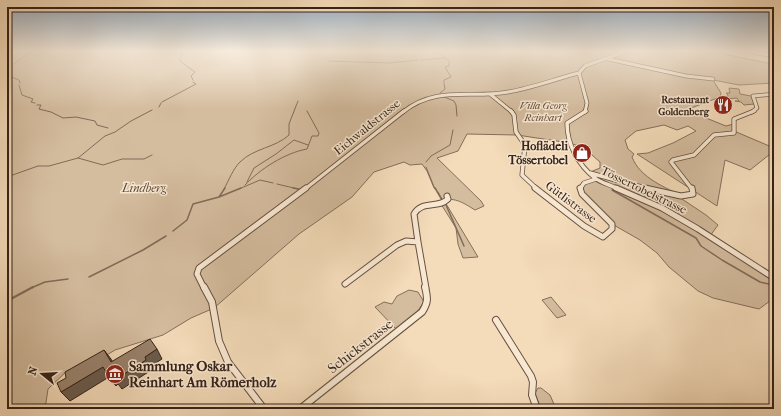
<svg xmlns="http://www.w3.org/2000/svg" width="781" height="416" viewBox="0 0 781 416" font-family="'IM FELL French Canon',serif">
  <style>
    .green { fill: #d4bc9e; stroke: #856f5b }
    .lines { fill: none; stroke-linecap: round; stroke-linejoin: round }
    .stream-far2 { stroke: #816b58; stroke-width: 1 }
    .stream-far1 { stroke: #816b58; stroke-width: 1.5 }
    .stream { stroke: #816b58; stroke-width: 2 }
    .street-far3-casing { stroke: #665040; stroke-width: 4.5 }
    .street-far2-casing { stroke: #665040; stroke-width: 5 }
    .street-far1-casing { stroke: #665040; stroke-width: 7 }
    .street-casing { stroke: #665040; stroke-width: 8 }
    .street-far3 { stroke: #f8e8d2; stroke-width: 3 }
    .street-far2 { stroke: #f8e8d2; stroke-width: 3.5 }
    .street-far1 { stroke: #f8e8d2; stroke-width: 5 }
    .street { stroke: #f8e8d2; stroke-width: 6 }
    .shaded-wall { fill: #6b5b4c; stroke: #362218 }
    .building { fill: #99826c; stroke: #362218 }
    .labels { text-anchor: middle; stroke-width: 3; stroke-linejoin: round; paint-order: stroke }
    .far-poi-label { font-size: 10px; font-weight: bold; fill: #362218; stroke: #f8e8d2; text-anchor: end }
    .far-park-label { font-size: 10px; font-style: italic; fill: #5e483a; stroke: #f8e8d2 }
    .street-label { font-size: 12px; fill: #362218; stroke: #f8e8d2 }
    .poi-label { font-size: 12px; font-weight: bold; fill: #362218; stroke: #f8e8d2; text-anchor: end }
    .park-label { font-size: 12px; font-style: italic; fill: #5e483a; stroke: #f8e8d2 }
    .near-street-label { font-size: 14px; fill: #362218; stroke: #f8e8d2 }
    .near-poi-label { font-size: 14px; font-weight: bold; fill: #362218; stroke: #f8e8d2; text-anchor: start }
  </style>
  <rect width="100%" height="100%" fill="#f4dbb9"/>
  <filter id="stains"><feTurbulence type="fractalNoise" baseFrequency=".005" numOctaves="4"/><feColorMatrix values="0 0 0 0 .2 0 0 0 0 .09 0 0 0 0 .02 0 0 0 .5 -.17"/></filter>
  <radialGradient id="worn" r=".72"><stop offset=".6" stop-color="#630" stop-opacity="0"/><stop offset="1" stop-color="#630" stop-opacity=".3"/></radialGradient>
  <path class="green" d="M7 51H709L772 64 774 56V83L739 85 713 80 721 93 720 97 686 110 726 126 734 124V131L774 148V151L750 170 725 160 717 206 637 154 648 153 673 143 696 131 688 126 677 130 664 125 636 131 625 140 628 149 634 154 632 157C640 178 666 188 685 197L682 199 706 215 718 225 710 236 774 278V298L759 309 713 298 698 291 669 267 657 253 640 240 612 224 582 194 580 188 584 183 596 179 588 173 600 168V162L584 148 570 143 517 135 467 134 458 151 437 158 481 201 484 206 475 210C465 204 454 196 443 201L438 192 434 188 427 171 422 164 410 165 404 162 374 172 352 197 299 234 214 308 191 318 163 335 115 350 76 374 68 370 48 389 45 409H7Z
    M729 88 739 89 740 94 751 96 754 104 744 105 741 102 735 101H739L737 98 727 99 728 95 726 93H730Z
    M445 202 478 257 463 258 458 244 456 228 441 204Z
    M409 290 418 292 424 302 417 312 396 329 375 307 384 302 392 304 397 296Z
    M551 297 566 315 557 318 542 300Z
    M538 388H541L550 395 556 409H541L535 393Z"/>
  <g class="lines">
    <path class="stream-far2" d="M437 51 449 61
      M180 57 182 53 186 51
      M180 59 181 62 195 72 191 76 193 80
      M421 60 445 58
      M329 61 389 63 418 60
      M14 64 29 53 35 51
      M7 71 11 67
      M7 75 19 80 20 83
      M444 82V80L451 77 445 67 449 66V62
      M19 85 22 95 33 99 31 102 35 103
      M440 93 445 89 444 83
      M442 96 454 101 456 105 457 116
      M162 102 196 84 193 82
      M37 105H41L39 109 51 112 63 118 76 117 95 121 97 125 108 128
      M159 107 161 103
      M78 158 103 165 122 159H144L152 155
      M426 162 431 156 450 145 453 130
      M426 167 435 189
      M7 177 38 166H49L78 158 105 136 115 132 131 121 152 110
      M247 182 254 168 276 154 294 140 308 145
      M277 184 298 189
      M245 185C260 169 285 153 307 149L312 136H318L319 133 307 111
      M224 189C229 180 233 169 240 162 254 148 275 148 289 135V124L298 101
      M239 189 260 180 273 183"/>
    <path class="stream-far1" d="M293 188 299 189
      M435 188 442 200
      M612 190 696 238 701 246 722 260 760 282 773 285
      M219 197 225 188
      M446 205 464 246
      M173 231 187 220 193 204 219 197 241 188
      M89 277 143 250 166 236
      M31 288 45 282 68 279"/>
    <path class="stream" d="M7 301 33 287"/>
    <defs>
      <path id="street-far3" d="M745 51 774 56
        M608 59 686 76 713 79
        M490 94 512 112
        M403 112C436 85 470 99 508 92 532 88 555 79 579 73
        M585 112 587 103 579 73 585 66 627 51
        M752 112 757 108 753 96 774 94"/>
      <path id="street-far2" d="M511 111 514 115 516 132 525 145 522 175 537 189
        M586 111 567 123C567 144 578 165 595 178 601 183 611 185 618 189
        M590 173 649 189
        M305 189 404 111
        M580 189 584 183 596 179
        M692 189 671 162 673 160 694 155 714 135 734 133V119L754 111"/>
      <path id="street-far1" d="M535 188 584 226 603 237 612 229V224L582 194 580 188
        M616 188 662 208 698 229 774 278
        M645 188 681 196 693 194 692 188
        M418 242 414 214C422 200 438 209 448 199L447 196
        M345 284 397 245 406 241 418 242 426 288
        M204 288 197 274 199 268 306 188"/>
      <path id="street" d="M204 287 212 302 219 341 228 362 264 409
        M496 320 531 376 533 382 532 395 537 409
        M300 409 422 312C428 303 428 298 425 287"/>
    </defs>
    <use href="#street-far3" class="street-far3-casing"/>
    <use href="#street-far2" class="street-far2-casing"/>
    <use href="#street-far1" class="street-far1-casing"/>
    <use href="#street" class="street-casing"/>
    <use href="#street-far3" class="street-far3"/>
    <use href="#street-far2" class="street-far2"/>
    <use href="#street-far1" class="street-far1"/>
    <use href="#street" class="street"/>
  </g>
  <path class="shaded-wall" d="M157 349 162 359 151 366 153 369 122 389 118 384 116 386 109 377 70 401 61 392 103 367 145 357Z
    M104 350 111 359 118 372 111 362Z"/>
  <path class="building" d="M150 339 157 349 145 357 146 360 115 380 112 375 109 377 103 367 61 392 57 383 66 378 65 372 104 350 111 362Z"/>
  <linearGradient id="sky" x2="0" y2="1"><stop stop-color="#93aabf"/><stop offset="0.47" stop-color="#faefe0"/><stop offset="1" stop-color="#faefe0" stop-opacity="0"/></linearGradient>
  <rect width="781" height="109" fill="url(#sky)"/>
  <defs>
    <symbol id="restaurant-disc" viewBox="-11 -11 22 22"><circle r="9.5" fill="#8f2418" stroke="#f8e8d2"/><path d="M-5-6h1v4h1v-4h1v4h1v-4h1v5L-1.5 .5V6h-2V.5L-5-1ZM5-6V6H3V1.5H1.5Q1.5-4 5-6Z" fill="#fff"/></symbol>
    <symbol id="shop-disc" viewBox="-11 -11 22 22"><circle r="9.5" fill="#8f2418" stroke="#f8e8d2"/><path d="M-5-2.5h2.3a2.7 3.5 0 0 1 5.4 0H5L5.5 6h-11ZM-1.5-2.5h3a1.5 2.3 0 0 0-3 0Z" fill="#fff"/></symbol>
    <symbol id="museum-disc" viewBox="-11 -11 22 22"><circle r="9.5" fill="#8f2418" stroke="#f8e8d2"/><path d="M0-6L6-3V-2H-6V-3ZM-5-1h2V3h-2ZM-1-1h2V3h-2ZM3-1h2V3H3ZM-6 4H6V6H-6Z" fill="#fff"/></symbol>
  </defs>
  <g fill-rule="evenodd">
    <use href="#restaurant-disc" x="712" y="94" width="22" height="22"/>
    <use href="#shop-disc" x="571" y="142" width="22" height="22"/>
    <use href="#museum-disc" x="104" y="363" width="22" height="22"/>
  </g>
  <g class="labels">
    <g class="far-poi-label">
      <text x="709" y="103">Restaurant<tspan x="709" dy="12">Goldenberg</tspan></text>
    </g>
    <g class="far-park-label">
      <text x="543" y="109">Villa Georg<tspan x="543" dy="12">Reinhart</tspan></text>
    </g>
    <g class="street-label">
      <text transform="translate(367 127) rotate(-39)" y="4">Eichwaldstrasse</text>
      <text transform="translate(644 190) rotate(26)" y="4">Tössertobelstrasse</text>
      <text transform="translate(571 202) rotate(37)" y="4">Gütlistrasse</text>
    </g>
    <g class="poi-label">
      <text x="568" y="150">Hoflädeli<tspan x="568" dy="14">Tössertobel</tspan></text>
    </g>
    <g class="park-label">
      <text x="144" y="192">Lindberg</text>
    </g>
    <g class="near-street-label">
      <text transform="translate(360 346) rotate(-38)" y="5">Schickstrasse</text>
    </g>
    <g class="near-poi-label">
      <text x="129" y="371">Sammlung Oskar<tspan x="129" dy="16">Reinhart Am Römerholz</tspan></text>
    </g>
  </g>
  <rect width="781" height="416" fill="none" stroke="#f4dbb9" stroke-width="24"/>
  <rect x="8" y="8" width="765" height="400" fill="none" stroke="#362218" stroke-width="2"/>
  <rect x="12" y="12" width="757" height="392" fill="none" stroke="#362218"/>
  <g transform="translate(42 374) rotate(288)" stroke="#f8e8d2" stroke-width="3" paint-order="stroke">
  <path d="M0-3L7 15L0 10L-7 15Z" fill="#362218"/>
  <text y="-6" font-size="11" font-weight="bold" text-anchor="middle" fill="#362218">N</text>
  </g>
  <rect width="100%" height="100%" filter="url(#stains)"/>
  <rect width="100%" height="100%" fill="url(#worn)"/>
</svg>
